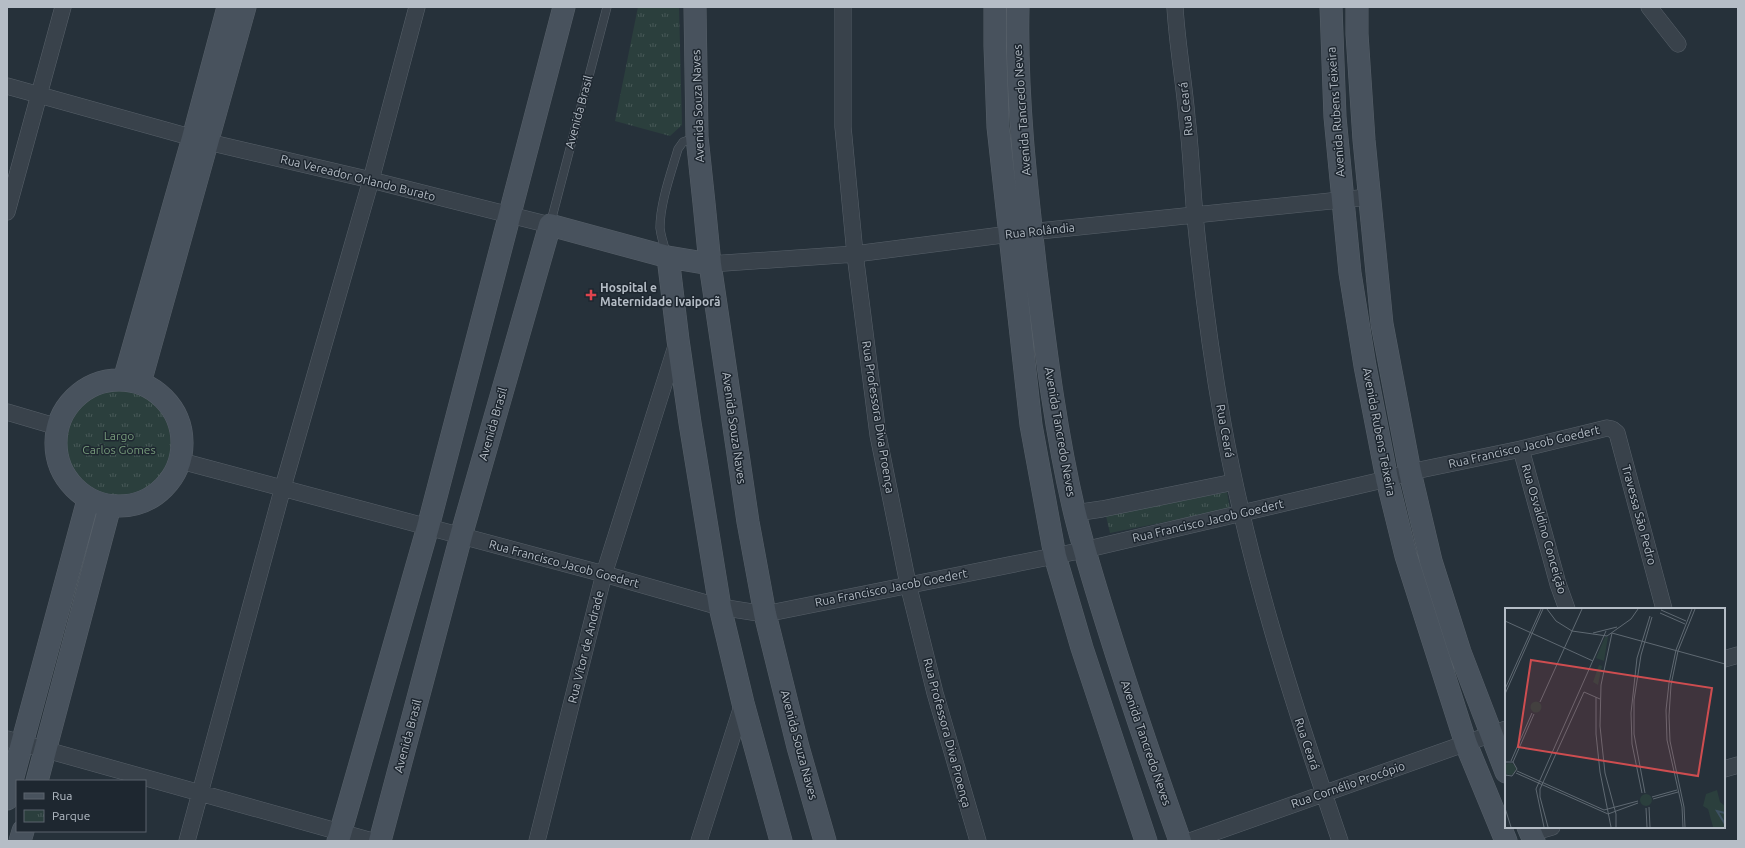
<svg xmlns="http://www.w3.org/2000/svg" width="1745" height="848" viewBox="0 0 1745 848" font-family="Ubuntu,sans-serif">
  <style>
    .park { fill: url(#park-tufts) }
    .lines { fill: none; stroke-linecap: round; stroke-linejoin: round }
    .lane-casing { stroke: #576069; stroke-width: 9 }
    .street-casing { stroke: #576069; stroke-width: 17 }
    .secondary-casing { stroke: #576069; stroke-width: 23 }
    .lane { stroke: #39424b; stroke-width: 8 }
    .street { stroke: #39424b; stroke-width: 16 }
    .secondary { stroke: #48525d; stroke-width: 22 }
    .health-dot { fill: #e0444e; stroke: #1e2730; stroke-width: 1.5 }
    .labels { text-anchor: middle; stroke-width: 3; stroke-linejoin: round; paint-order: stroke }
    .street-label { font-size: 12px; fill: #b5bdc6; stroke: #1e2730 }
    .poi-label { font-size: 12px; font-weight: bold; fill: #b5bdc6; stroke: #1e2730; text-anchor: start }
    .park-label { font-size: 12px; fill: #769a7a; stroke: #1e2730 }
    .inset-river { fill: none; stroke: #3d5061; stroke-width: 2 }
    .inset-road { fill: none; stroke: #5f6972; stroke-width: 1 }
    .view { fill: #ce4d50; fill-opacity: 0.15; stroke: #ce4d50; stroke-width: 2 }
    .inset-edge { fill: none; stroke: #b5bdc6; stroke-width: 2 }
  </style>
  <defs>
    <pattern id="park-tufts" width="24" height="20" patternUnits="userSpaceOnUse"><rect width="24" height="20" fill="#2b3f3d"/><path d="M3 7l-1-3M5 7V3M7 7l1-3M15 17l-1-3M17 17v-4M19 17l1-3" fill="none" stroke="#485958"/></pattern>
  </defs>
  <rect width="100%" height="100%" fill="#26313a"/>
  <path class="park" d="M638 7H679L682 125 670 136 615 121Z
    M67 443a52 52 0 1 1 104 0a52 52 0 1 1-104 0Z
    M1227 492 1230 509 1110 533 1106 516Z"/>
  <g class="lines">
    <defs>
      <path id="lane" d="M550 225 607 7
        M667 255C664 246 661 237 660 228 660 203 671 173 678 149L683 142 697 137"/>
      <path id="street" d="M843 7V127L855 254 878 435 908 584 935 693 978 841
        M1175 7C1177 44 1184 81 1187 118 1191 150 1192 183 1195 216 1202 286 1211 356 1223 424 1249 568 1293 703 1340 841
        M1649 7 1678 44
        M7 86 208 142 371 180 550 225
        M7 212 63 7
        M710 264 855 254 1010 234 1369 197
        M7 412 58 427
        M1521 449 1558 584 1567 609
        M181 461 604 574 720 607 765 614 1084 550 1387 479 1410 472 1521 449 1607 428 1612 429 1617 433 1664 609
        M1075 513 1102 509 1234 482
        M1724 659 1738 655
        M7 739 372 841
        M1724 769 1738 765
        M1531 833 1552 827
        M187 841 283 487 371 180 417 7
        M537 841 604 574 677 343
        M699 841 743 703
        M1190 841 1506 729"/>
      <path id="secondary" d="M695 7 697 137 704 203 710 264 748 522 765 614 798 747 825 841
        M995 7V46L998 127 1031 425 1055 556 1082 648 1146 841
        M1018 7C1016 96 1026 184 1036 272 1046 353 1056 435 1075 514 1084 550 1095 586 1106 621 1129 695 1154 768 1180 841
        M1331 7 1335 117 1350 273 1365 366 1387 479 1406 556 1466 744 1506 841
        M1357 7V34L1364 140 1382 324 1410 472 1431 561 1460 652 1506 772
        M668 257 678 340 690 423 720 607 743 703 781 841
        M56 443a63 63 0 1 1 126 0a63 63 0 1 1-126 0Z
        M124 380 193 138 228 7
        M140 383 245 7
        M37 781 110 506
        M7 799 88 500
        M1528 827 1534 841
        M20 841 23 831
        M338 841 428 527 564 7
        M380 841 461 536 550 225 668 257 710 264"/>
    </defs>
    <use href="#lane" class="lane-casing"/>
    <use href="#street" class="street-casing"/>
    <use href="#secondary" class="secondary-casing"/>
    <use href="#lane" class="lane"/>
    <use href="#street" class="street"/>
    <use href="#secondary" class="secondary"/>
  </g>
  <path class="health-dot" d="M589 289h4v4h4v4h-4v4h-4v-4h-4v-4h4z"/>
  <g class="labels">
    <g class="street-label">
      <text transform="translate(698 106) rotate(-92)" y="4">Avenida Souza Naves</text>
      <text transform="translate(1186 109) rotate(-96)" y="4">Rua Ceará</text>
      <text transform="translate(1022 110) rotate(-94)" y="4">Avenida Tancredo Neves</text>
      <text transform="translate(579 112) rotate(-75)" y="4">Avenida Brasil</text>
      <text transform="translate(1336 112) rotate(-94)" y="4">Avenida Rubens Teixeira</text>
      <text transform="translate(358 178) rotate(14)" y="4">Rua Vereador Orlando Burato</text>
      <text transform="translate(1040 231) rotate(-6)" y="4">Rua Rolândia</text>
      <text transform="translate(878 417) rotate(81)" y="4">Rua Professora Diva Proença</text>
      <text transform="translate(493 424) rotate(-74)" y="4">Avenida Brasil</text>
      <text transform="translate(734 428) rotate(82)" y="4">Avenida Souza Naves</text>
      <text transform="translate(1225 431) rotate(80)" y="4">Rua Ceará</text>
      <text transform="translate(1060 432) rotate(80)" y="4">Avenida Tancredo Neves</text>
      <text transform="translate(1379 432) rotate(79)" y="4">Avenida Rubens Teixeira</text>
      <text transform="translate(1524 447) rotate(-13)" y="4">Rua Francisco Jacob Goedert</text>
      <text transform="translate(1639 515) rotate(75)" y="4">Travessa São Pedro</text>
      <text transform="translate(1208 521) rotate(-13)" y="4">Rua Francisco Jacob Goedert</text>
      <text transform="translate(1544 529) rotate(74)" y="4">Rua Osvaldino Conceição</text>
      <text transform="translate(564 564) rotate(15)" y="4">Rua Francisco Jacob Goedert</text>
      <text transform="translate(891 588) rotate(-11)" y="4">Rua Francisco Jacob Goedert</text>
      <text transform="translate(586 647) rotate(-76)" y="4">Rua Vítor de Andrade</text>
      <text transform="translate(947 733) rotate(75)" y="4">Rua Professora Diva Proença</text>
      <text transform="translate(408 736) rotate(-75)" y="4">Avenida Brasil</text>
      <text transform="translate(1146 743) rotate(71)" y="4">Avenida Tancredo Neves</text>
      <text transform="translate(1307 744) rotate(71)" y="4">Rua Ceará</text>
      <text transform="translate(799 745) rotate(75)" y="4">Avenida Souza Naves</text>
      <text transform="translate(1348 785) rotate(-19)" y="4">Rua Cornélio Procópio</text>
    </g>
    <g class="poi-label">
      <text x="600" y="292">Hospital e<tspan x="600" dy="14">Maternidade Ivaiporã</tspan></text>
    </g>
    <g class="park-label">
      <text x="119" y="440">Largo<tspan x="119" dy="14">Carlos Gomes</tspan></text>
    </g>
  </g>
  <g transform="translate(1505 608)">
    <rect width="220" height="220" fill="#26313a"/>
    <path d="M212 182 215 194 220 198V219H208L203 201 198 198 201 186Z" fill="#2b3f3d"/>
    <path d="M100 29H103L99 53 91 50ZM94 57 97 58 93 77 88 74ZM25.5 99a5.5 5.5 0 1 1 11 0a5.5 5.5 0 1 1-11 0ZM-1 161a6 6 0 1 1 12 0a6 6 0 1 1-12 0ZM135 192a6 6 0 1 1 12 0a6 6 0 1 1-12 0Z" fill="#2b3f3d"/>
    <path class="inset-river" d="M220 205 212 203 220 216"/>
    <path class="inset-road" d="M42 1 51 13 67 23 102 28 126 11 133 1M156 2 181 13M155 5 180 16M0 13 88 53M88 25 112 19M107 25 96 77 95 118 100 165 111 206V219M107 25 220 56M0 81 36 1M0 86 38 1M91 89V126L95 164 106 219M35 94 77 1M6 153 27 105M0 154H8L12 161 7 168 0 167M8 154 29 106M12 163 99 202 133 193M11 165 103 206 133 195M137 185 127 136 126 105 132 50 145 8M140 185 129 126V92L136 47 147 9M147 189 172 182M148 191 173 184M144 199 145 219M0 200 6 219M141 200 142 219M39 219 31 181 101 23M43 219 35 189V181L79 84 95 91M178 219 177 199 162 132 161 102 164 75 171 42 187 1M180 219 179 199 165 133 164 108 166 77 173 43 190 1"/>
    <path class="view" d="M26 52 207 80 193 168 13 139Z"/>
    <rect width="220" height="220" class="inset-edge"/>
  </g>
  <rect width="1745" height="848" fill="none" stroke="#b5bdc6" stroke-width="16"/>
  <rect x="16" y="780" width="130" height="52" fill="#1e2730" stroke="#5a636c"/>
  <rect x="24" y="793" width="20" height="6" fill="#48525d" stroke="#5a636c"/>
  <text x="52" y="800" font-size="12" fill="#b5bdc6">Rua</text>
  <rect x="24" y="810" width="20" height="12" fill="url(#park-tufts)" stroke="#5a636c"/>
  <text x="52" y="820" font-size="12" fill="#b5bdc6">Parque</text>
</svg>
